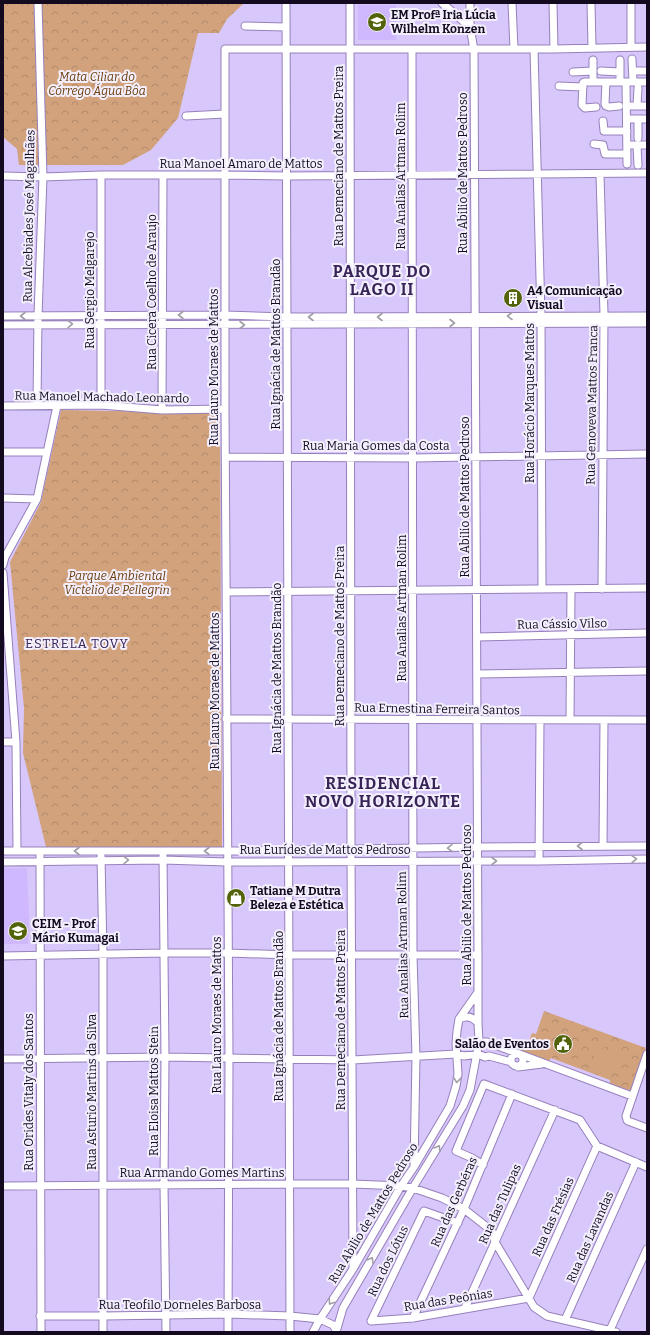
<svg xmlns="http://www.w3.org/2000/svg" width="650" height="1335" viewBox="0 0 650 1335" font-family="Bitter,serif">
  <style>
    .built { fill: #d0b8fe }
    .park { fill: url(#park-crowns) }
    .pitch { fill: #d1a27c }
    .lines { fill: none; stroke-linecap: round; stroke-linejoin: round }
    .minor-casing { stroke: #9680bc; stroke-width: 9 }
    .minor { stroke: #fff; stroke-width: 7 }
    .oneway { stroke: #a19da6 }
    .labels { text-anchor: middle; stroke-width: 4; stroke-linejoin: round; paint-order: stroke }
    .poi-label { font-size: 12px; font-weight: bold; fill: #130a20; stroke: #f3effd; text-anchor: start }
    .park-label { font-size: 12px; font-style: italic; fill: #6b3c0a; stroke: #f3effd }
    .street-label { font-size: 12px; fill: #130a20; stroke: #f3effd }
    .neighbourhood-label { font-size: 13px; letter-spacing: 1px; fill: #382356; stroke: #f3effd }
    .district-label { font-size: 16px; font-weight: bold; letter-spacing: 1px; fill: #382356; stroke: #f3effd }
  </style>
  <defs>
    <pattern id="park-crowns" width="20" height="18" patternUnits="userSpaceOnUse"><rect width="20" height="18" fill="#d1a27c"/><path d="M2 6a3 3 0 1 1 6 0M12 15a3 3 0 1 1 6 0" fill="none" stroke="#b38a6b"/></pattern>
  </defs>
  <rect width="100%" height="100%" fill="#d8c7fa"/>
  <path class="built" d="M358 5H396V40H358Z
    M3 868H27L29 917 28 944H3Z"/>
  <path class="park" d="M3 3H244L227 19 219 33H198L178 118 151 150 123 165H19L17 149 3 137Z
    M61 410 220 413 222 849 46 847 23 753 24 708 10 562 41 502Z
    M544 1011 646 1048 631 1091 610 1084V1080L551 1058 549 1061 509 1046 510 1040 527 1047 532 1033 536 1034Z"/>
  <path class="pitch" d="M196 754H208V773H196Z
    M604 1038 608 1046 595 1052 591 1044Z
    M614 1047 622 1063 600 1073 593 1057Z"/>
  <g class="lines">
    <defs>
      <path id="minor" d="M286 3 290 1332
        M350 3 351 849 353 1269
        M442 3 470 27
        M512 3 514 49
        M553 3 554 49
        M591 3 592 47
        M631 3V47
        M245 26 286 27
        M534 49 541 316 542 589
        M412 50 413 955 416 1057 414 1167
        M632 59 633 82
        M601 71 620 72
        M633 71H647
        M573 72 593 71
        M593 82V60
        M606 82 605 104 606 106 609 107 619 106
        M620 82V60
        M626 83 627 164
        M559 86 583 87
        M627 106H647
        M637 106 638 88
        M596 107 585 108 582 105 583 83 584 82H647
        M186 116 225 114
        M627 119H647
        M638 119V138
        M603 121 604 131H627
        M594 144 603 145 605 154H627
        M627 145H647
        M637 145 638 165
        M600 174 604 314 602 589
        M101 175V405
        M3 176 43 177 101 175H225L287 176 647 173
        M3 316 225 315 287 317 647 316
        M3 325 647 323
        M37 405 38 316 43 177 38 3
        M3 406 101 405 162 410 225 409
        M162 410 163 175
        M3 452H47
        M226 457 414 458 647 454
        M3 498 37 499
        M3 565 5 557 37 499 57 406
        M3 573 16 742 17 851
        M226 592 647 588
        M477 637 647 633
        M477 674 647 671
        M226 719 647 720
        M570 720 571 589
        M3 742H16
        M603 846 604 720
        M3 851H245L477 847 647 846
        M40 851 41 1332
        M101 856 103 954V1332
        M163 856 165 1057 164 1184 166 1332
        M539 861 540 720
        M3 862 163 860 227 862 539 861 647 859
        M3 956 164 953H227L290 955H478
        M459 1019C467 1015 473 1017 478 1023
        M479 1042H487L632 1096
        M511 1060a6 6 0 1 1 12 0a6 6 0 1 1-12 0Z
        M647 1054 626 1116 627 1120 628 1121 647 1128
        M3 1059 165 1057 353 1060 456 1054 464 1056 478 1054 485 1057 489 1056 511 1062
        M518 1067 542 1064
        M597 1146 647 1167
        M483 1165 472 1158 456 1151 484 1084 580 1120 597 1146
        M3 1186 290 1184H353L401 1186 413 1188 442 1198 464 1209 492 1231 495 1242 534 1307 547 1316 616 1332
        M458 1223 424 1211 371 1321 413 1318 529 1298 597 1146
        M465 1308 555 1110
        M40 1316H104L228 1314 290 1316 320 1319 333 1325 336 1330
        M413 1318 464 1209 512 1094
        M565 1320 636 1162
        M610 1330 647 1249
        M228 1332 229 1058 225 409V49H554L647 47
        M313 1332 320 1319 353 1269 401 1186 414 1167 450 1106 456 1086 458 1074 456 1043 457 1031 459 1019 478 992
        M336 1332 343 1308 414 1186 463 1106 470 1090 479 1042 478 1023V955L474 50 470 27V3"/>
    </defs>
    <use href="#minor" class="minor-casing"/>
    <use href="#minor" class="minor"/>
  </g>
  <defs><path id="oneway-chevron" d="M-2-3.5L2.5 0L-2 3.5" fill="none" stroke-width="1.6" stroke-linecap="round" stroke-linejoin="round"/></defs>
  <g class="oneway">
    <use href="#oneway-chevron" transform="translate(181 315) rotate(-180)"/>
    <use href="#oneway-chevron" transform="translate(23 316) rotate(-180)"/>
    <use href="#oneway-chevron" transform="translate(510 316) rotate(-180)"/>
    <use href="#oneway-chevron" transform="translate(311 317) rotate(180)"/>
    <use href="#oneway-chevron" transform="translate(380 317) rotate(180)"/>
    <use href="#oneway-chevron" transform="translate(452 323)"/>
    <use href="#oneway-chevron" transform="translate(70 324) rotate(-1)"/>
    <use href="#oneway-chevron" transform="translate(242 325)"/>
    <use href="#oneway-chevron" transform="translate(580 846) rotate(180)"/>
    <use href="#oneway-chevron" transform="translate(450 848) rotate(179)"/>
    <use href="#oneway-chevron" transform="translate(77 851) rotate(180)"/>
    <use href="#oneway-chevron" transform="translate(207 851) rotate(180)"/>
    <use href="#oneway-chevron" transform="translate(634 859) rotate(-1)"/>
    <use href="#oneway-chevron" transform="translate(126 860) rotate(-1)"/>
    <use href="#oneway-chevron" transform="translate(494 861)"/>
    <use href="#oneway-chevron" transform="translate(457 1080) rotate(96)"/>
    <use href="#oneway-chevron" transform="translate(438 1148) rotate(-59)"/>
    <use href="#oneway-chevron" transform="translate(371 1260) rotate(-60)"/>
    <use href="#oneway-chevron" transform="translate(331 1302) rotate(124)"/>
  </g>
  <defs>
    <symbol id="school-disc" viewBox="-11 -11 22 22"><circle r="9.5" fill="#536309" stroke="#f3effd"/><path d="M0-5L7-2L0 1L-7-2ZM-4 1L0 2.5L4 1V4Q0 6-4 4Z" fill="#fff"/></symbol>
    <symbol id="building-disc" viewBox="-11 -11 22 22"><circle r="9.5" fill="#536309" stroke="#f3effd"/><path d="M-4-6H4V6H1V3H-1V6H-4ZM-2.5-4.3h1.7v1.8h-1.7ZM.8-4.3h1.7v1.8H.8ZM-2.5-1h1.7V.8h-1.7ZM.8-1h1.7V.8H.8Z" fill="#fff"/></symbol>
    <symbol id="shop-disc" viewBox="-11 -11 22 22"><circle r="9.5" fill="#536309" stroke="#f3effd"/><path d="M-5-2.5h2.3a2.7 3.5 0 0 1 5.4 0H5L5.5 6h-11ZM-1.5-2.5h3a1.5 2.3 0 0 0-3 0Z" fill="#fff"/></symbol>
    <symbol id="civic-disc" viewBox="-11 -11 22 22"><circle r="9.5" fill="#536309" stroke="#f3effd"/><path d="M-.6-6.5H3V-4.5H.6V-3L4-1V1h2V6H-6V1h2V-1L-.6-3ZM-1.2 2.5V6h2.4V2.5Z" fill="#fff"/></symbol>
  </defs>
  <g fill-rule="evenodd">
    <use href="#school-disc" x="366" y="11" width="22" height="22"/>
    <use href="#building-disc" x="502" y="287" width="22" height="22"/>
    <use href="#shop-disc" x="225" y="887" width="22" height="22"/>
    <use href="#school-disc" x="7" y="920" width="22" height="22"/>
    <use href="#civic-disc" x="552" y="1033" width="22" height="22"/>
  </g>
  <g class="labels">
    <g class="poi-label">
      <text x="391" y="19">EM Profª Iria Lúcia<tspan x="391" dy="14">Wilhelm Konzen</tspan></text>
      <text x="527" y="295">A4 Comunicação<tspan x="527" dy="14">Visual</tspan></text>
      <text x="250" y="895">Tatiane M Dutra<tspan x="250" dy="14">Beleza e Estética</tspan></text>
      <text x="32" y="928">CEIM - Prof<tspan x="32" dy="14">Mário Kumagai</tspan></text>
      <text x="549" y="1048" text-anchor="end">Salão de Eventos</text>
    </g>
    <g class="park-label">
      <text x="97" y="81">Mata Ciliar do<tspan x="97" dy="14">Córrego Água Bôa</tspan></text>
      <text x="117" y="580">Parque Ambiental<tspan x="117" dy="14">Victelio de Pellegrin</tspan></text>
    </g>
    <g class="street-label">
      <text transform="translate(339 156) rotate(-90)" y="4">Rua Demeciano de Mattos Preira</text>
      <text x="241" y="168">Rua Manoel Amaro de Mattos</text>
      <text transform="translate(463 173) rotate(-90)" y="4">Rua Abilio de Mattos Pedroso</text>
      <text transform="translate(401 176) rotate(-90)" y="4">Rua Analias Artman Rolim</text>
      <text transform="translate(29 216) rotate(-89)" y="4">Rua Alcebiades José Magalhães</text>
      <text transform="translate(90 290) rotate(-90)" y="4">Rua Sergio Melgarejo</text>
      <text transform="translate(152 292) rotate(-90)" y="4">Rua Cicera Coelho de Araujo</text>
      <text transform="translate(276 344) rotate(-90)" y="4">Rua Ignácia de Mattos Brandão</text>
      <text transform="translate(214 367) rotate(-90)" y="4">Rua Lauro Moraes de Mattos</text>
      <text transform="translate(102 397) rotate(1)" y="4">Rua Manoel Machado Leonardo</text>
      <text transform="translate(530 403) rotate(-90)" y="4">Rua Horácio Marques Mattos</text>
      <text transform="translate(592 405) rotate(-89)" y="4">Rua Genoveva Mattos Franca</text>
      <text x="376" y="450">Rua Maria Gomes da Costa</text>
      <text transform="translate(465 497) rotate(-90)" y="4">Rua Abilio de Mattos Pedroso</text>
      <text transform="translate(402 608) rotate(-90)" y="4">Rua Analias Artman Rolim</text>
      <text transform="translate(562 624) rotate(-1)" y="4">Rua Cássio Vilso</text>
      <text transform="translate(340 636) rotate(-90)" y="4">Rua Demeciano de Mattos Preira</text>
      <text transform="translate(277 668) rotate(-90)" y="4">Rua Ignácia de Mattos Brandão</text>
      <text transform="translate(215 691) rotate(-90)" y="4">Rua Lauro Moraes de Mattos</text>
      <text transform="translate(437 709) rotate(1)" y="4">Rua Ernestina Ferreira Santos</text>
      <text x="325" y="854">Rua Eurídes de Mattos Pedroso</text>
      <text transform="translate(467 905) rotate(-90)" y="4">Rua Abilio de Mattos Pedroso</text>
      <text transform="translate(403 945) rotate(-91)" y="4">Rua Analias Artman Rolim</text>
      <text transform="translate(217 1015) rotate(-90)" y="4">Rua Lauro Moraes de Mattos</text>
      <text transform="translate(279 1016) rotate(-90)" y="4">Rua Ignácia de Mattos Brandão</text>
      <text transform="translate(341 1020) rotate(-90)" y="4">Rua Demeciano de Mattos Preira</text>
      <text transform="translate(154 1091) rotate(-90)" y="4">Rua Eloisa Mattos Stein</text>
      <text transform="translate(29 1092) rotate(-90)" y="4">Rua Orides Vitaly dos Santos</text>
      <text transform="translate(92 1092) rotate(-90)" y="4">Rua Asturio Martins da Silva</text>
      <text x="202" y="1177">Rua Armando Gomes Martins</text>
      <text transform="translate(454 1202) rotate(-66)" y="4">Rua das Gerbéras</text>
      <text transform="translate(500 1204) rotate(-66)" y="4">Rua das Tulipas</text>
      <text transform="translate(373 1213) rotate(-59)" y="4">Rua Abilio de Mattos Pedroso</text>
      <text transform="translate(553 1217) rotate(-66)" y="4">Rua das Frésias</text>
      <text transform="translate(590 1237) rotate(-66)" y="4">Rua das Lavandas</text>
      <text transform="translate(388 1261) rotate(-64)" y="4">Rua dos Lótus</text>
      <text transform="translate(448 1300) rotate(-9)" y="4">Rua das Peônias</text>
      <text x="180" y="1309">Rua Teofilo Dorneles Barbosa</text>
    </g>
    <g class="neighbourhood-label">
      <text x="77" y="648">ESTRELA TOVY</text>
    </g>
    <g class="district-label">
      <text x="382" y="277">PARQUE DO<tspan x="382" dy="18">LAGO II</tspan></text>
      <text x="383" y="789">RESIDENCIAL<tspan x="383" dy="18">NOVO HORIZONTE</tspan></text>
    </g>
  </g>
  <rect width="650" height="1335" fill="none" stroke="#130a20" stroke-width="8"/>
</svg>
